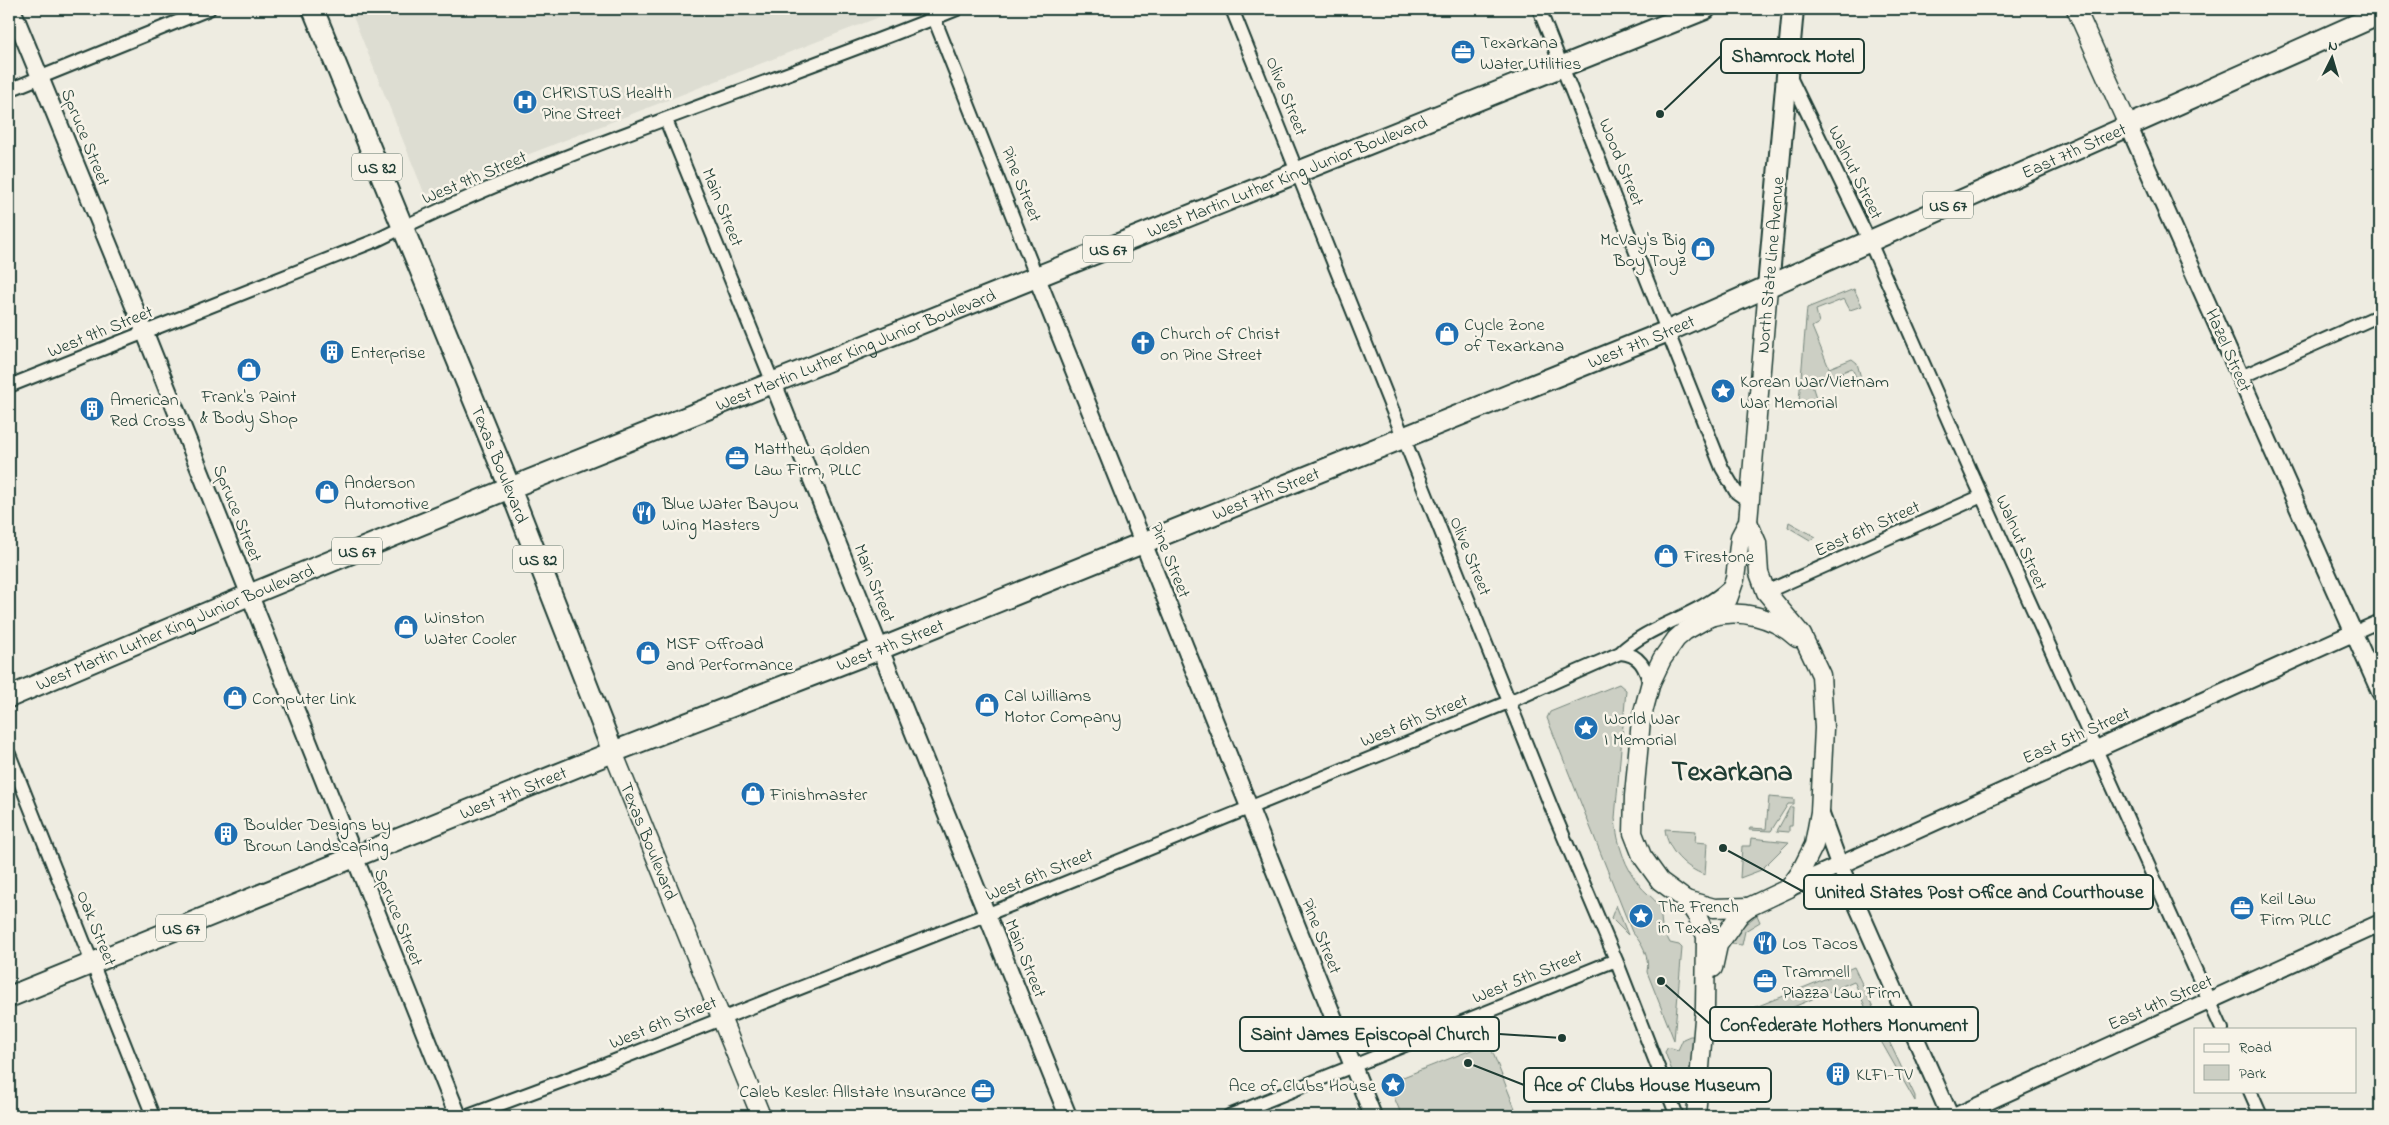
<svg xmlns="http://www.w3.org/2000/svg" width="2389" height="1125" viewBox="0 0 2389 1125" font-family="'Indie Flower',sans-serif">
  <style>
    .built { fill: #ddddd2 }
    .green { fill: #cccfc4; stroke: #76867c }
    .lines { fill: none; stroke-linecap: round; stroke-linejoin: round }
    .minor-casing { stroke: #1f3d34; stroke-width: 16 }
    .tertiary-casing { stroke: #1f3d34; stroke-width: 20 }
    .secondary-casing { stroke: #1f3d34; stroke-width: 21 }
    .primary-casing { stroke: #1f3d34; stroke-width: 24 }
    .minor { stroke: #f7f3e8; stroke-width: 12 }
    .tertiary { stroke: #f7f3e8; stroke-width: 16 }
    .secondary { stroke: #f7f3e8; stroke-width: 18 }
    .primary { stroke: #f7f3e8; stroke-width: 20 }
    .labels { text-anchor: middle; stroke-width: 5; stroke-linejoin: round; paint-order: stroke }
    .shield { fill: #f7f3e8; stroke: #60746a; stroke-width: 1 }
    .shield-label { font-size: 16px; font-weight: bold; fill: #1f3d34 }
    .poi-label { font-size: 18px; fill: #1f3d34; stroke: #f7f3e8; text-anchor: start }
    .street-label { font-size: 18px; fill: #1f3d34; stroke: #f7f3e8 }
    .town-label { font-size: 28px; font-weight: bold; fill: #1f3d34; stroke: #f7f3e8 }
    .leader { fill: none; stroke: #1f3d34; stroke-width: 2 }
    .callout-dot { fill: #1f3d34; stroke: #f7f3e8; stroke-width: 2 }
    .callout { fill: #f7f3e8; stroke: #1f3d34; stroke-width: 2 }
    .callout-label { font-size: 19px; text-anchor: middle; font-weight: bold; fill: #1f3d34 }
  </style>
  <rect width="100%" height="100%" fill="#eeece1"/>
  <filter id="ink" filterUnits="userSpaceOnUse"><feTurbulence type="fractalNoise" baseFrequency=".02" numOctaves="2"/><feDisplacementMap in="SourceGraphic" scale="10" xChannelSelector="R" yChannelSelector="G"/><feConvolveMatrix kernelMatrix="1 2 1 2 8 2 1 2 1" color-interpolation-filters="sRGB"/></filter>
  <g filter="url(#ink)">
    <path class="built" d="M350 9H900L425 195Z"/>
    <path class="green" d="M1854 289 1862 306 1850 310 1844 299 1816 310 1819 323 1812 327 1829 368 1852 359 1857 363 1861 378H1856L1852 368 1812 385 1817 401H1799L1807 308Z
      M1789 522 1816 537 1810 540 1788 527Z
      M1619 684 1626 690 1615 818C1617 844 1625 868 1641 887 1647 894 1656 900 1660 907L1662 927 1670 943 1679 945 1682 948 1674 1040 1647 972C1650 958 1642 943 1632 932L1547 718 1550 712Z
      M1769 797 1794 799V804H1788L1771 831 1749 830 1750 828 1766 829Z
      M1790 807H1793L1792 826H1789V832L1777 831Z
      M1665 829 1696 831 1695 842 1707 843 1705 875C1685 868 1667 850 1665 829Z
      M1751 838 1789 842 1761 870 1740 878 1742 846H1750Z
      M1616 905 1628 935 1611 918Z
      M1757 915 1760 922 1745 931 1742 945 1731 944 1743 926Z
      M1854 967 1915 1096V1101L1878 1036 1854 981 1775 1015 1751 1009Z
      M1690 1036H1694L1695 1040 1691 1074 1685 1083H1679L1675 1079 1665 1052 1668 1047 1678 1050 1683 1039Z
      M1489 1043 1518 1116H1402L1388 1083Z"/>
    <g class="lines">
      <defs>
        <path id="minor" d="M1232 9 1552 809 1616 960 1677 1116
          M1539 9 1722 468 1736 492 1750 502
          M934 18 1037 278
          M1789 75 1869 240 1971 472 2222 1029
          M9 90 209 9
          M666 120 773 383
          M2241 377 2380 315
          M9 386 377 240C564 147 765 87 957 9
          M1766 592 1982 496
          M2353 633 2380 621
          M1620 653C1640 654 1646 668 1650 686
          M9 754 153 1116
          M2250 1091 2261 1116
          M468 1116 589 1071 1021 901 1511 701 1620 653C1650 624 1697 617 1729 587
          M1229 1116 1616 960"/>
        <path id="tertiary" d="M12 9 145 333 458 1116
          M2129 127 2380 692
          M1037 278 1373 1116
          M773 383 1068 1116
          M1820 812 1839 864 1950 1116
          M1789 888 2353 633
          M1956 1116 2380 923"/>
        <g id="secondary">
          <path d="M2076 9 2129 127"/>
          <path d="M1710 617C1739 608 1774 617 1797 638"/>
          <path id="s1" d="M613 752 761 1116"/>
          <path d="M1686 900 1714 908 1749 907"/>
          <path d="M1713 968 1718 945 1740 914 1749 907 1789 888 1800 873 1814 845 1820 812 1824 728 1821 675 1802 635 1766 592 1759 573 1757 543 1748 522"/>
          <path d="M1696 1116 1705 1007 1706 936 1697 916 1686 900 1660 881 1642 856 1633 833 1634 796 1641 720 1651 682 1662 659 1676 639 1685 631 1710 617 1728 599 1735 579 1740 537 1748 522 1768 287"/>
        </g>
        <g id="primary">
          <path id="s2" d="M313 9 510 488 613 752"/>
          <path d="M1768 287 1793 9"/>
          <path id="s3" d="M9 697 249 595 510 488 1705 9"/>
          <path id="s4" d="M9 997 613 752 880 649 1668 331 2380 14"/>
        </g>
      </defs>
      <use href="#minor" class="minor-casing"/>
      <use href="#tertiary" class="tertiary-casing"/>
      <use href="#secondary" class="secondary-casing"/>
      <use href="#primary" class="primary-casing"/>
      <use href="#minor" class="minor"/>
      <use href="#tertiary" class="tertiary"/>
      <use href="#secondary" class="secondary"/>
      <use href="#primary" class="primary"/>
    </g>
  </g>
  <defs>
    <symbol id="office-disc" viewBox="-11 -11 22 22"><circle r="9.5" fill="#1f6fb2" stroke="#f7f3e8"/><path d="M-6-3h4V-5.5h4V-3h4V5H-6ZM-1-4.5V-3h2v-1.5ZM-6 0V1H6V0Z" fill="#fff"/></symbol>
    <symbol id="hospital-disc" viewBox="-11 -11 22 22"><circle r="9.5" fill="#1f6fb2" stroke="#f7f3e8"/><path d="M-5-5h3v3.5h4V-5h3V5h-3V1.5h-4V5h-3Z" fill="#fff"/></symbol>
    <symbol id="shop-disc" viewBox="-11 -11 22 22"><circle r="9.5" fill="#1f6fb2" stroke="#f7f3e8"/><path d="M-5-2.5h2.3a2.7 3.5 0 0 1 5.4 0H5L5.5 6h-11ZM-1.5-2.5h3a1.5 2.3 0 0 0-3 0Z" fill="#fff"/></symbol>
    <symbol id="church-disc" viewBox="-11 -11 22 22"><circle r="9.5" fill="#1f6fb2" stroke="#f7f3e8"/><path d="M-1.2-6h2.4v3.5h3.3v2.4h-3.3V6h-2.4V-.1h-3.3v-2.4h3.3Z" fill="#fff"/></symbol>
    <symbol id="building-disc" viewBox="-11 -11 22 22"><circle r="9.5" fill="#1f6fb2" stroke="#f7f3e8"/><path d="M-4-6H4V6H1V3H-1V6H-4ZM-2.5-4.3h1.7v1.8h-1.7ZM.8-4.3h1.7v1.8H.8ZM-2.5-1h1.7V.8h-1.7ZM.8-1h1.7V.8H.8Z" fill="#fff"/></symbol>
    <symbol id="sight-disc" viewBox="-11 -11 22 22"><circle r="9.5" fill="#1f6fb2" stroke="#f7f3e8"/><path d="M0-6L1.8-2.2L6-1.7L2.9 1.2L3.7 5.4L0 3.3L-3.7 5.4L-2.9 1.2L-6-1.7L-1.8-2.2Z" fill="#fff"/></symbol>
    <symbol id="restaurant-disc" viewBox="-11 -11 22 22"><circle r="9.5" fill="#1f6fb2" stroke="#f7f3e8"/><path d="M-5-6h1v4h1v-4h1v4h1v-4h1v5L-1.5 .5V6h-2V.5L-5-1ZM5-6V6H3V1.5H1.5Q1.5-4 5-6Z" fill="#fff"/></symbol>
  </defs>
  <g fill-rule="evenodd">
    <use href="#office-disc" x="1449" y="38" width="28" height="28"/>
    <use href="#hospital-disc" x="511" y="88" width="28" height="28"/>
    <use href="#shop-disc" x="1689" y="235" width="28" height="28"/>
    <use href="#shop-disc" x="1433" y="320" width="28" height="28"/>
    <use href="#church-disc" x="1129" y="329" width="28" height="28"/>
    <use href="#building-disc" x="318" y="338" width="28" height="28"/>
    <use href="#shop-disc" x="235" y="356" width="28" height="28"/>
    <use href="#sight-disc" x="1709" y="377" width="28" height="28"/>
    <use href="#building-disc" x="78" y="395" width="28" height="28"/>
    <use href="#office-disc" x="723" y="444" width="28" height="28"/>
    <use href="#shop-disc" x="313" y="478" width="28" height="28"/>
    <use href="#restaurant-disc" x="630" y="499" width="28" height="28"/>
    <use href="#shop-disc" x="1652" y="542" width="28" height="28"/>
    <use href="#shop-disc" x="392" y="613" width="28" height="28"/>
    <use href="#shop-disc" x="634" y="639" width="28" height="28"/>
    <use href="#shop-disc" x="221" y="684" width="28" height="28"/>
    <use href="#shop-disc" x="973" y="691" width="28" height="28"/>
    <use href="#sight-disc" x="1572" y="714" width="28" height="28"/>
    <use href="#shop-disc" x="739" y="780" width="28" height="28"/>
    <use href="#building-disc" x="212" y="820" width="28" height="28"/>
    <use href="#office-disc" x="2228" y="894" width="28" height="28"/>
    <use href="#sight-disc" x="1627" y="902" width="28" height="28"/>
    <use href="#restaurant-disc" x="1751" y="929" width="28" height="28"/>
    <use href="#office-disc" x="1751" y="967" width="28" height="28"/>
    <use href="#building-disc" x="1824" y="1060" width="28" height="28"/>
    <use href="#sight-disc" x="1379" y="1071" width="28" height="28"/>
    <use href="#office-disc" x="969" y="1077" width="28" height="28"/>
  </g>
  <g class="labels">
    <g class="shield">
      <rect x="352" y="153.5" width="50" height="27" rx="4"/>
      <rect x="1923" y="191.5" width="50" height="27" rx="4"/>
      <rect x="1083" y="235.5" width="50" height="27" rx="4"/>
      <rect x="332" y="537.5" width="50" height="27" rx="4"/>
      <rect x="513" y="545.5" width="50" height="27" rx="4"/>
      <rect x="156" y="914.5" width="50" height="27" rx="4"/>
    </g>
    <g class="shield-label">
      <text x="377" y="173">US 82</text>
      <text x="1948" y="211">US 67</text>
      <text x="1108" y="255">US 67</text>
      <text x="357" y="557">US 67</text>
      <text x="538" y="565">US 82</text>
      <text x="181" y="934">US 67</text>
    </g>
    <g class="poi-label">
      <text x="1480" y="48">Texarkana<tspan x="1480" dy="21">Water Utilities</tspan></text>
      <text x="542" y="98">CHRISTUS Health<tspan x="542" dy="21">Pine Street</tspan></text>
      <text x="1686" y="245" text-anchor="end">McVay's Big<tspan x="1686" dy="21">Boy Toyz</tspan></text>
      <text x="1464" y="330">Cycle Zone<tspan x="1464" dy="21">of Texarkana</tspan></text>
      <text x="1160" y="339">Church of Christ<tspan x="1160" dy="21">on Pine Street</tspan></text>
      <text x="350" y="358">Enterprise</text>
      <text x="1740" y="387">Korean War/Vietnam<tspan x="1740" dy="21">War Memorial</tspan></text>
      <text x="249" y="402" text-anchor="middle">Frank's Paint<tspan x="249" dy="21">&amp; Body Shop</tspan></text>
      <text x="110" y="405">American<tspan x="110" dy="21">Red Cross</tspan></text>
      <text x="754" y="454">Matthew Golden<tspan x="754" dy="21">Law Firm, PLLC</tspan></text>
      <text x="344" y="488">Anderson<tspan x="344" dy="21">Automotive</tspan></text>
      <text x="662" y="509">Blue Water Bayou<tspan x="662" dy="21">Wing Masters</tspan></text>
      <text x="1684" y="562">Firestone</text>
      <text x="424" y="623">Winston<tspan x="424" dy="21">Water Cooler</tspan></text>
      <text x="666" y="649">MSF Offroad<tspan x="666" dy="21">and Performance</tspan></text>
      <text x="1004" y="701">Cal Williams<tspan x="1004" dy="21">Motor Company</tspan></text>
      <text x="252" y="704">Computer Link</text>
      <text x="1604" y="724">World War<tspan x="1604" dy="21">I Memorial</tspan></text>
      <text x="770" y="800">Finishmaster</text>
      <text x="244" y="830">Boulder Designs by<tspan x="244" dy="21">Brown Landscaping</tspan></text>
      <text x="2260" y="904">Keil Law<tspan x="2260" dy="21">Firm PLLC</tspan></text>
      <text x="1658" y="912">The French<tspan x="1658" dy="21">in Texas</tspan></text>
      <text x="1782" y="949">Los Tacos</text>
      <text x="1782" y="977">Trammell<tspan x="1782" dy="21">Piazza Law Firm</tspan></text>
      <text x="1856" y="1080">KLFI-TV</text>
      <text x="1376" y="1091" text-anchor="end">Ace of Clubs House</text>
      <text x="966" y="1097" text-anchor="end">Caleb Kesler: Allstate Insurance</text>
    </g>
    <g class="street-label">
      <text transform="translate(1287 96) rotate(68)" y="6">Olive Street</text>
      <text transform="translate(86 137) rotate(68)" y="6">Spruce Street</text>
      <text dy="6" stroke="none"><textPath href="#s4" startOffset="2232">East 7th Street</textPath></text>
      <text transform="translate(1622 162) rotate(68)" y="6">Wood Street</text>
      <text transform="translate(1856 172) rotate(64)" y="6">Walnut Street</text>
      <text transform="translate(474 177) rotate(-23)" y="6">West 9th Street</text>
      <text dy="6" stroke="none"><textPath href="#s3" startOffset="1380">West Martin Luther King Junior Boulevard</textPath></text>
      <text transform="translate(1022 184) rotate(68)" y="6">Pine Street</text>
      <text transform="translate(723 207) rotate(68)" y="6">Main Street</text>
      <text transform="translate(1770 265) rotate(-85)" y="6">North State Line Avenue</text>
      <text transform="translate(100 331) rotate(-22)" y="6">West 9th Street</text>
      <text dy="6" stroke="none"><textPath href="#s4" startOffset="1759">West 7th Street</textPath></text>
      <text transform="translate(2229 350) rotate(66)" y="6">Hazel Street</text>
      <text dy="6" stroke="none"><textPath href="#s3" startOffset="915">West Martin Luther King Junior Boulevard</textPath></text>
      <text dy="6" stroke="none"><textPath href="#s2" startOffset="492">Texas Boulevard</textPath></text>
      <text dy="6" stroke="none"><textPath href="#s4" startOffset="1354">West 7th Street</textPath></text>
      <text transform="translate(238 513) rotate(68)" y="6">Spruce Street</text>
      <text transform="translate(1867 528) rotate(-24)" y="6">East 6th Street</text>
      <text transform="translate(2022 542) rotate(66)" y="6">Walnut Street</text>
      <text transform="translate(1471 556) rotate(68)" y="6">Olive Street</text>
      <text transform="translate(1171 560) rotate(68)" y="6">Pine Street</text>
      <text transform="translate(875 583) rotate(68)" y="6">Main Street</text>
      <text dy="6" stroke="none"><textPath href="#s3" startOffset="180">West Martin Luther King Junior Boulevard</textPath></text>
      <text dy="6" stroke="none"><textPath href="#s4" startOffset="949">West 7th Street</textPath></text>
      <text transform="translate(1414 720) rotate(-22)" y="6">West 6th Street</text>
      <text transform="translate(2076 735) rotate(-24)" y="6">East 5th Street</text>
      <text dy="6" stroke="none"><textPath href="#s4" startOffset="544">West 7th Street</textPath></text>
      <text dy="6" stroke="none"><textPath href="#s1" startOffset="96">Texas Boulevard</textPath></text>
      <text transform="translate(1039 874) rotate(-22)" y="6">West 6th Street</text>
      <text transform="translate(399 917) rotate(68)" y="6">Spruce Street</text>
      <text transform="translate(97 928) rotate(68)" y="6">Oak Street</text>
      <text transform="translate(1322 936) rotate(68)" y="6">Pine Street</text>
      <text transform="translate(1026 958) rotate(68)" y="6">Main Street</text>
      <text transform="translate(1527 976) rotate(-22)" y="6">West 5th Street</text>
      <text transform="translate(2160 1002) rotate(-24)" y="6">East 4th Street</text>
      <text transform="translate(663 1022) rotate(-22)" y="6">West 6th Street</text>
    </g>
    <g class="town-label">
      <text x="1732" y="780">Texarkana</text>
    </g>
  </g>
  <path class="leader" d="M1660 114L1721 56M1723 848L1804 892M1661 981L1710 1024M1562 1038L1499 1034M1468 1063L1524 1085"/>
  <g class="callout-dot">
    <circle cx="1660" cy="114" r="5"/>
    <circle cx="1723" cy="848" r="5"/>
    <circle cx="1661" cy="981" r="5"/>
    <circle cx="1562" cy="1038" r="5"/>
    <circle cx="1468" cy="1063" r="5"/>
  </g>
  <g class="callout">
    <rect x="1721" y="39" width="143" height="34" rx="5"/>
    <rect x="1804" y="875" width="349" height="34" rx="5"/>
    <rect x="1710" y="1007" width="268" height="34" rx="5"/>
    <rect x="1240" y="1017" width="259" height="34" rx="5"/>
    <rect x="1524" y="1068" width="247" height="34" rx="5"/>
  </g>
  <g class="callout-label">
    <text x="1793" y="62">Shamrock Motel</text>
    <text x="1979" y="898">United States Post Office and Courthouse</text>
    <text x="1844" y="1031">Confederate Mothers Monument</text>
    <text x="1370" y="1040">Saint James Episcopal Church</text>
    <text x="1647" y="1091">Ace of Clubs House Museum</text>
  </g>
  <rect width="2389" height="1125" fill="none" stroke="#f7f3e8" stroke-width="30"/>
  <rect x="15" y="15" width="2359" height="1095" fill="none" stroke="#1f3d34" stroke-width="2" filter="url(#ink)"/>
  <rect x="2194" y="1028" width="162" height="65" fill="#f7f3e8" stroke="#a1aaa0"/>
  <rect x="2204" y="1044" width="25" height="8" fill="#f7f3e8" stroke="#a1aaa0"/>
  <text x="2239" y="1052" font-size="15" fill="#1f3d34">Road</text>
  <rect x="2204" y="1065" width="25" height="15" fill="#cccfc4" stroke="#a1aaa0"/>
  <text x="2239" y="1078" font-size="15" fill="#1f3d34">Park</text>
  <g transform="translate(2332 58) rotate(5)" stroke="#f7f3e8" stroke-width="4" paint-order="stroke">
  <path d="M0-4L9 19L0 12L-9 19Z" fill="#1f3d34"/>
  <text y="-8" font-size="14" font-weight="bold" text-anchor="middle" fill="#1f3d34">N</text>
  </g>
</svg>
